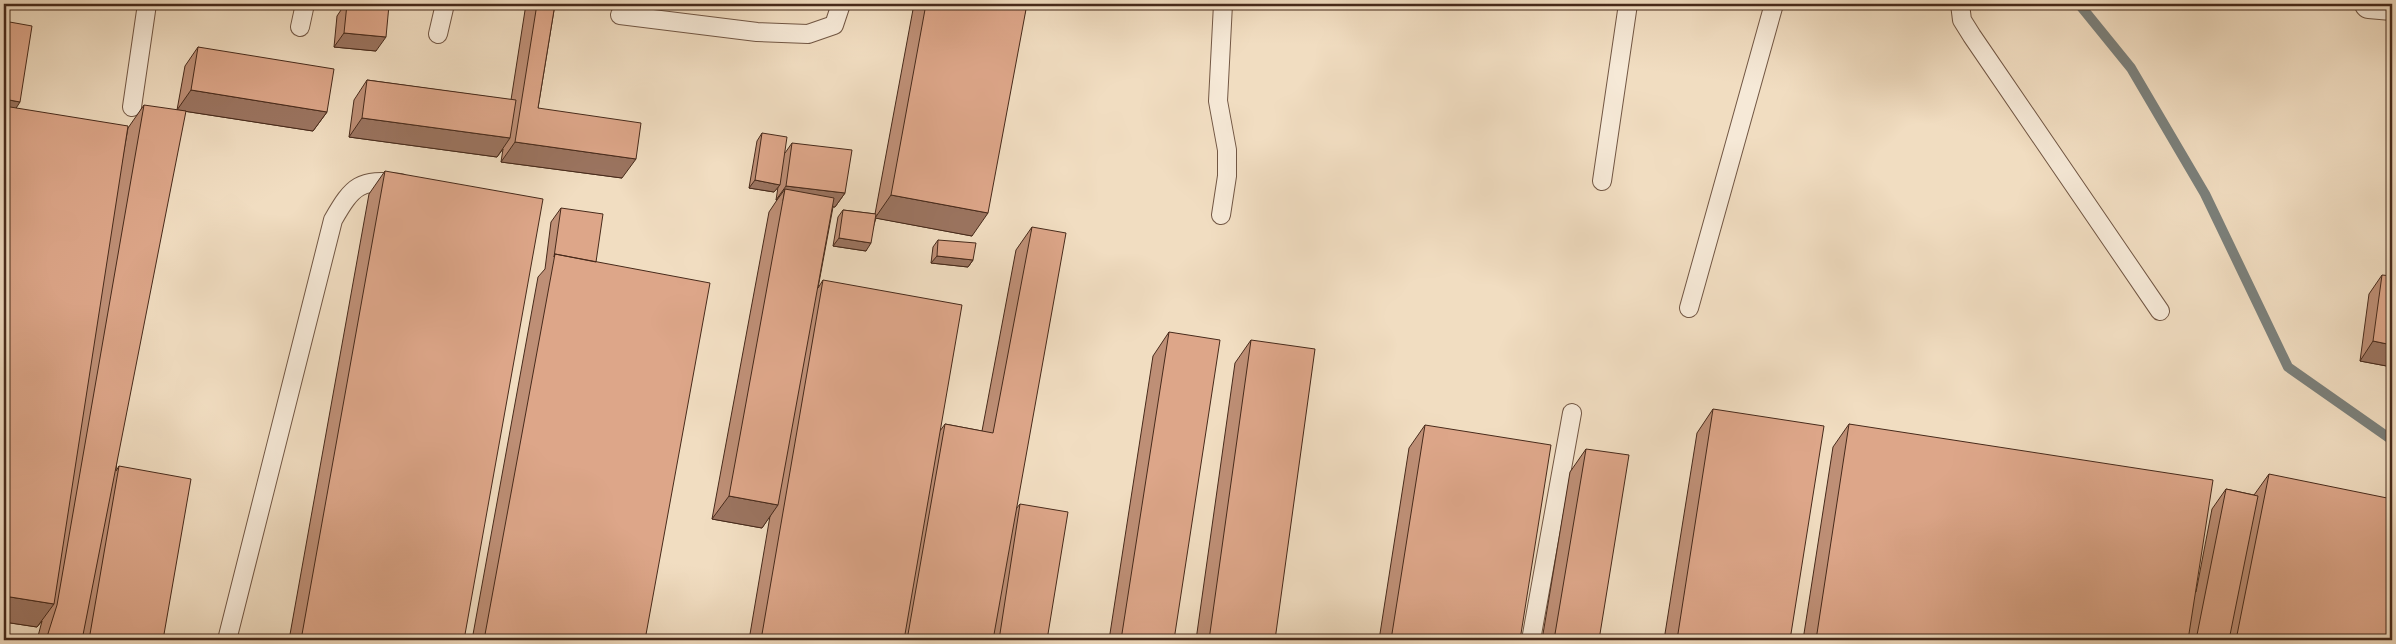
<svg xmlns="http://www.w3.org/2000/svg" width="2396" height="644" viewBox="0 0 2396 644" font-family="'EB Garamond',serif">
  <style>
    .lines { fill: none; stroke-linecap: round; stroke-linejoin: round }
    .stream { stroke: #7b807b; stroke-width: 10 }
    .lane-casing { stroke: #725744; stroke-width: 20 }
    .street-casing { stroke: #725744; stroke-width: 30 }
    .lane { stroke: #f6e9d7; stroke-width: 18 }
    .street { stroke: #f6e9d7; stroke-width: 28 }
    .wall { fill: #be8f76; stroke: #472a1b }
    .shaded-wall { fill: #9b7460; stroke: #472a1b }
    .building { fill: #dda689; stroke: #472a1b }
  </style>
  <rect width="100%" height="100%" fill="#f1ddc1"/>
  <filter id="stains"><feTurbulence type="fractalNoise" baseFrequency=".004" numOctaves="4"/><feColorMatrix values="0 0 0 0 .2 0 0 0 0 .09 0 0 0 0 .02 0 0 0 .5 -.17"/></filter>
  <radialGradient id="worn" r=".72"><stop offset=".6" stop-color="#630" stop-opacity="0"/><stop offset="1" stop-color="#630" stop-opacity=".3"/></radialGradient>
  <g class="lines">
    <path class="stream" d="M2079 4 2131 68 2205 194 2288 367 2392 440"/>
    <defs>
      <path id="lane" d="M1960 4 1962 20 1972 36 2160 311
        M620 15 757 32 808 34 834 25 841 4
        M300 27 305 4
        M438 34 445 4
        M132 107 147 4
        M1602 181 1628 4
        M1221 215 1227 176V150L1218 101 1223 4
        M1689 308 1774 4
        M227 640 333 220C353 185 360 179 400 183
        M1531 640 1572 413"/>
      <path id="street" d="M2369 4 2392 6"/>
    </defs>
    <use href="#lane" class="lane-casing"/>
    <use href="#street" class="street-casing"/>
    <use href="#lane" class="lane"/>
    <use href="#street" class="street"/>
  </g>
  <path class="wall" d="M345 4H371L376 51 334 47 337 16Z
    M526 4H555L538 108 622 178 501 162 503 149 497 157 349 137 354 100 367 80 511 100Z
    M914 4H1027L972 236 876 218 866 251 833 246 838 217 843 210 875 214Z
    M4 21 16 108 120 172 128 128 144 105 116 471 119 466 163 640H37L42 621 37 627 4 622Z
    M198 47 327 112 313 131 177 110 185 66Z
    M762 133 785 153 792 143 845 193 835 207H833L818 288 823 280 940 431 945 424 982 431 1016 250 1032 227 1016 509 1020 504 1047 640H749L770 516 762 528 712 519 769 212 777 200H776L778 187 774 192 749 188 757 141Z
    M385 171 464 640H289L369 194Z
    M561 208 596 262 645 640H472L538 277 545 269 551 222Z
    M938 240 973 260 968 267 931 263 933 247Z
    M2382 275 2392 367 2360 361 2369 294Z
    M1169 332 1174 640H1109L1153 356Z
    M1251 340 1275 640H1196L1235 363Z
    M1713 409 1790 640H1664L1697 433Z
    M1849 424 2196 592 2212 509 2226 489 2254 495 2269 474 2392 640H1803L1833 447Z
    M1425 425 1520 640H1379L1409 448Z
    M1586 449 1599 640H1542L1570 472Z"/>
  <path class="shaded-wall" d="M344 33 386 37 376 51 334 47Z
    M191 90 327 112 313 131 177 110Z
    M4 99 20 102 11 116 4 115Z
    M362 118 510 138 497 157 349 137Z
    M515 142 636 159 622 178 501 162Z
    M755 180 780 185 774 192 749 188Z
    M786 186 845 193 835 207 783 201 785 189 777 200H776Z
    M891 195 988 213 972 236 875 218Z
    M839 238 871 243 866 251 833 246Z
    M937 256 973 260 968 267 931 263Z
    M2373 341 2392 345V367L2360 361Z
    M729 496 778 505 762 528 712 519Z
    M4 596 54 604 37 627 4 622Z"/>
  <path class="building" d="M347 4H371L389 5 386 37 344 33Z
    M537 4H555L538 108 641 123 636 159 515 142Z
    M926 4H1027L988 213 891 195Z
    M4 21 32 26 20 102 4 99Z
    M198 47 334 69 327 112 191 90Z
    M367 80 516 100 510 138 362 118Z
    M144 105 186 111 82 640H46L57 605Z
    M4 106 128 126 54 604 4 596Z
    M762 133 787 137 780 185 755 180Z
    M792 143 852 150 845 193 786 186Z
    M385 171 543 199 464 640H301Z
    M785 189 834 198 778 505 729 496Z
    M561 208 603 214 596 262 555 254 554 257Z
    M843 210 876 214 871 243 839 238Z
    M1032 227 1066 233 993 640H907L945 424 993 433Z
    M938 240 976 243 973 260 937 256Z
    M555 254 710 283 645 640H484Z
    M2382 275 2392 276V345L2373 341Z
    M823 280 962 305 904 640H761Z
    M1169 332 1220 340 1174 640H1121Z
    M1251 340 1315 349 1275 640H1209Z
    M1713 409 1824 426 1790 640H1677Z
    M1849 424 2213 480 2188 640H1816Z
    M1425 425 1551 445 1520 640H1391Z
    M1586 449 1629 455 1599 640H1554Z
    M119 466 191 479 163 640H89Z
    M2269 474 2392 499V640H2236Z
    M2226 489 2258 496 2229 640H2196Z
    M1020 504 1068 512 1047 640H999Z"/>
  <rect width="2396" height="644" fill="none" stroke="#f1ddc1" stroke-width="20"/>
  <rect x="5" y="5" width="2386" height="634" fill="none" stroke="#472a1b" stroke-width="2.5"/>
  <rect x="10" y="10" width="2376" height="624" fill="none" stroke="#472a1b"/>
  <rect width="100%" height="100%" filter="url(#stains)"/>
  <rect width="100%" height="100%" fill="url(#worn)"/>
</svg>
